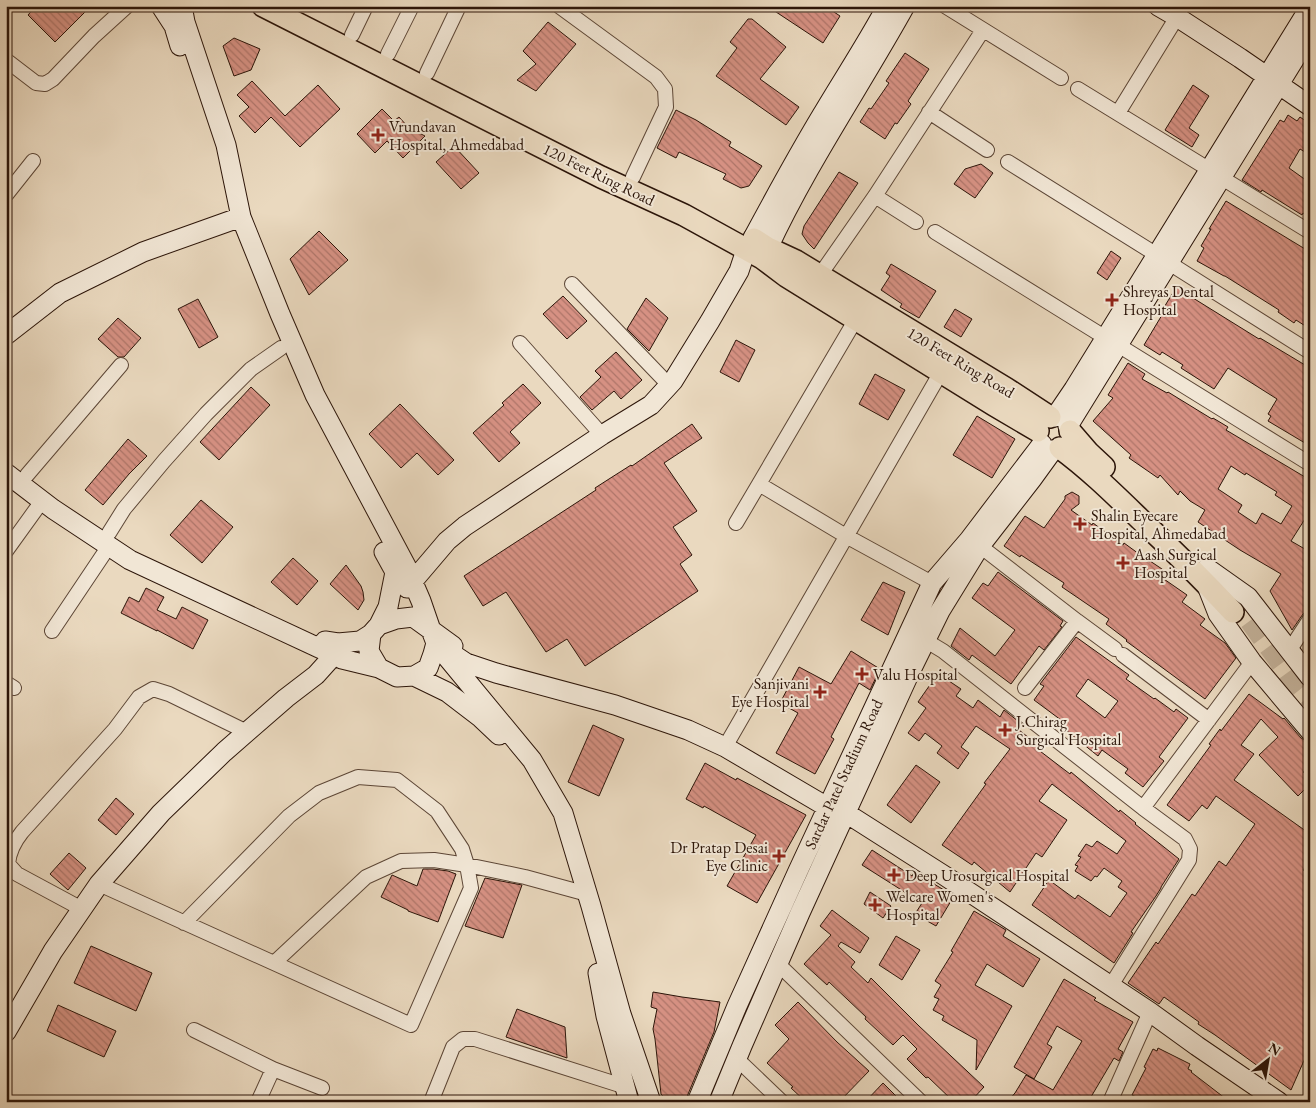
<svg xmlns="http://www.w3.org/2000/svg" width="1316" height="1108" viewBox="0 0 1316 1108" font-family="'EB Garamond',serif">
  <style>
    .building { fill: url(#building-back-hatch); stroke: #2c1509; fill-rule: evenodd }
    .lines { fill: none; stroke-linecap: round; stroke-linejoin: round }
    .primary-tunnel { stroke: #c4b29b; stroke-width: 21; stroke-dasharray: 21 11; stroke-linecap: butt }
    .street-casing { stroke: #5c4636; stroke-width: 16 }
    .secondary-casing { stroke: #2c1509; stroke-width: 21 }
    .primary-casing { stroke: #2c1509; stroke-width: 24 }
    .street { stroke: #f1e6d5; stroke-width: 14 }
    .secondary { stroke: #f1e6d5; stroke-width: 19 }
    .primary { stroke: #ead9bf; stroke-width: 21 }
    .poi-dot { fill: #8f2418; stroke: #f1e6d5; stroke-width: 2 }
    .labels { text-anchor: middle; stroke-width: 4; stroke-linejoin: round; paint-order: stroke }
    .poi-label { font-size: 16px; fill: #2c1509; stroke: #f1e6d5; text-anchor: start }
    .street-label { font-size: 16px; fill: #2c1509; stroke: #f1e6d5 }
  </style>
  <defs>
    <pattern id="building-back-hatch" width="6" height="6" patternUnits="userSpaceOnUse" patternTransform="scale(1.25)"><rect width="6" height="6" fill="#d69183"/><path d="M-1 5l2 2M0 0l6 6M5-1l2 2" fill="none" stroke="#ae7569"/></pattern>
  </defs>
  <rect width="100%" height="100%" fill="#ead9bf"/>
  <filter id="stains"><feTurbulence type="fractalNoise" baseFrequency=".004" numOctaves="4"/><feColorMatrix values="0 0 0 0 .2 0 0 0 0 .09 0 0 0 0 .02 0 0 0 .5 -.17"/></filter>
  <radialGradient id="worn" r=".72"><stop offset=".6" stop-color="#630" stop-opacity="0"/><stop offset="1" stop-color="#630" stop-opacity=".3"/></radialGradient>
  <path class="building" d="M36 6H91L55 42 28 15Z
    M767 6H825L840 16 823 43Z
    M748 19H752L786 47 760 79 799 107 786 125 716 76 737 48 730 42Z
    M548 22 576 44 536 91 517 80 536 64 523 51Z
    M234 38 260 49 251 70 234 76 223 46Z
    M905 53 929 69 908 101 911 104 897 124 895 123 885 139 860 122 869 108 871 109 889 83 886 81Z
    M252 81 285 116 318 85 340 109 300 147 271 117 255 133 239 116 249 107 237 95Z
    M1193 85 1209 96 1189 128 1199 135 1192 147 1165 130Z
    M382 109 394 121 399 117 409 128 425 136 403 158 387 141 375 153 357 134Z
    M676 110 696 120 731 142 729 146 762 166 749 186 741 188 723 179 726 174 679 152 676 158 657 148Z
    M1288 115 1297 121 1300 117 1310 124V155L1300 149 1289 168 1310 183V217L1303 213 1302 215 1262 190 1261 192 1242 180 1280 120 1284 122Z
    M454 146 479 173 461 189 436 162Z
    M981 164 993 173 975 198 954 184 965 169Z
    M839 172 858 183 814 249 808 243 802 234 804 226Z
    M1226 201 1310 252V329L1296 320 1294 323 1278 312 1279 310 1225 276H1224L1197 261 1204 248 1201 246 1211 229H1209Z
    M319 231 348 260 309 295 290 259Z
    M1111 251 1121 258 1107 280 1097 273Z
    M891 264 936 291 919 318 900 307 902 304 881 290 890 276 886 273Z
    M1177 286 1194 297 1193 298 1259 339 1260 338 1310 368V446L1268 421 1271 416 1268 414 1277 399 1228 368 1214 389 1181 368 1183 365 1162 352 1160 355 1144 345 1165 310 1163 309Z
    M563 296 587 321 567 339 543 314Z
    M646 298 668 318 649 351 627 329Z
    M198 299 218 337 199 348 178 309Z
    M955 309 972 319 961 337 944 327Z
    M118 318 141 338 124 357H118L98 339Z
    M736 340 755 350 739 382 720 372Z
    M616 352 642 380 621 399 614 391 592 410 580 397 601 377 595 371Z
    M1128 363 1145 374 1142 379 1167 393 1168 392 1212 419 1213 418 1228 427 1226 430 1310 480V511L1291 541 1310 552V609L1303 614 1292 630 1270 591 1281 574 1240 550 1198 522 1205 510 1190 501 1180 491 1178 495 1160 475 1158 478 1129 458 1131 455 1093 421 1113 398 1108 395ZM1231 466 1245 475 1246 473 1277 492 1275 495 1292 506 1281 524 1262 513 1256 524 1238 512 1242 505 1218 489Z
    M875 374 905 390 888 420 859 404Z
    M523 384 541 403 510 432 520 443 499 462 473 433 504 405 502 403Z
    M251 387 270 405 219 460 200 442Z
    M400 404 454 460 438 475 417 453 401 468 369 434Z
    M977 416 1015 439 992 478 953 455Z
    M692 424 702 438 664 463 697 511 673 527 692 555 680 564 698 591 585 666 567 639 546 652 506 592 483 606 464 576 596 490 595 488 609 479 631 465 632 466Z
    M128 439 147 456 129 474 103 505 85 490Z
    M1072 492 1079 496V504L1071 510 1092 525 1093 523 1123 545 1124 543 1150 562V561L1165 571 1161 577 1187 595 1182 602 1205 619 1200 625 1225 643 1236 658 1205 699 1126 641 1127 640 1106 624 1109 619 1062 587 1064 583 1021 555 1020 557 1004 546 1025 516 1044 528 1065 499V496Z
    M201 500 233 527 202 563 170 535Z
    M293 558 318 581 297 605 271 582Z
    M346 565 361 586 363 592 364 600 358 610 330 584Z
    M998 572 1063 621 1060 626 1062 627 1044 650 1039 646 1011 684 972 655 969 660 951 646 960 628 995 656 1015 630 972 598 983 583 988 586Z
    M883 582 905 592 888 635 861 620Z
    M146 588 164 597 157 610 176 619 182 607 208 620 193 649 157 630V631L121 613 129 597 139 602Z
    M1076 637 1129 675 1126 679 1154 699 1155 698 1174 712 1176 709 1188 718 1159 757 1164 761 1143 787 1125 773 1128 769 1102 750 1098 756 1062 727 1065 723 1034 700 1044 686 1040 684ZM1088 679 1118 701 1105 718 1076 696Z
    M851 651 880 669 870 690 859 683 831 737 834 739 815 774 776 753 798 713 780 703 799 667 831 684Z
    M941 669 949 675 946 679 961 689 956 696 973 708 978 700 1000 717 1004 710 1023 725 1019 730 1038 745 1036 748 1070 774 1071 772 1119 812 1120 810 1136 823 1135 824 1179 859 1161 887V888L1156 896 1131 932 1133 933 1114 963 1032 905 1049 880 1075 899 1078 895 1110 917 1127 893 1118 887 1122 881 1104 868 1097 877 1095 876 1091 881 1075 871 1078 866 1075 865 1081 857 1078 856 1086 844 1092 847 1097 841 1117 854 1126 841 1052 784 1039 801 1067 820 1042 857 1036 853 1010 892 974 862 972 865 942 845 986 784 984 783 1010 749 976 726 961 747 969 753 958 769 937 753 942 746 925 733 919 741 908 733 926 708 918 702Z
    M1249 694 1283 719 1284 718 1301 738 1306 741 1310 742V766L1303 772 1310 779V784L1298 796 1259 755 1278 737 1261 719 1241 745 1254 754 1234 780 1310 834V861L1303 870 1310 875V1047L1291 1090 1215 1035 1198 1024 1199 1022 1164 997 1159 1004 1128 983 1156 942 1158 944 1192 894 1195 896 1219 861 1226 866 1255 824 1216 796 1207 809 1202 805 1189 821 1167 805 1211 745 1209 744 1220 729 1221 731Z
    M593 725 624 739 599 796 568 782Z
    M705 763 736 780 737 778 754 787 806 815 757 903 727 886 756 835 704 806 703 808 686 799Z
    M916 765 940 782 911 823 887 805Z
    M116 798 134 814 116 835 98 820Z
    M872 850 912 876 914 872 954 896 936 926 915 914 922 903 862 865Z
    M69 853 86 868 68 890 50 874Z
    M423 869H433L448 871 456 874 438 922 408 911V910L381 897 392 875 417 886Z
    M485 878 522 885 503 938 465 926Z
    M870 892 891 906 883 918 864 904Z
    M832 910 869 938 860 953 841 942 838 946 855 962 851 967 868 983 871 978 919 1026 984 1087 970 1102H954L928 1077 926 1078 907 1059 917 1049 903 1035 893 1045 865 1019 866 1017 829 982 827 985 804 964 831 935 820 926Z
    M974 911 1006 930 1003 936 1040 959 1023 987 987 964 975 985 1012 1006 976 1070 977 1040 942 1020 944 1016 933 1010 939 999 934 997 941 985 935 981 953 952 951 951Z
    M896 936 920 950 902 980 879 965Z
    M91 946 152 973 136 1011 74 983Z
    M1064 979 1096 998 1094 1000 1133 1022 1118 1049 1123 1052 1119 1061 1114 1058 1088 1102H1007L1015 1093 1026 1075 1053 1090 1082 1041 1057 1026 1047 1044 1052 1047 1034 1079 1014 1067Z
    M653 992 682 997 720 1002 714 1032 686 1099 682 1102H668L661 1094 655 1039 653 1029 657 1009 651 1007Z
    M798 1002 837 1042 869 1071 839 1102H806L791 1088 793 1087 767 1063 789 1039 775 1025Z
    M58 1005 116 1031 104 1057 47 1031Z
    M517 1009 565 1027 567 1058 506 1037Z
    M1158 1048 1190 1064 1188 1069 1192 1071 1191 1072 1230 1102H1146L1132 1095 1146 1068 1144 1067 1153 1049 1157 1051Z
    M883 1083 902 1102H865Z"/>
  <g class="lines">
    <path class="primary-tunnel" d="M1231 595 1289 674 1310 700"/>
    <defs>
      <path id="street" d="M559 6 656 77 665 89 666 107 633 177
        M945 6 1061 78
        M352 35 366 6
        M388 54 412 6
        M6 60 36 83 45 84 53 79 94 36 127 6
        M427 73 459 6
        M1078 89 1210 170
        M929 112 987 150
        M1118 113 1177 17
        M1008 162 1157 255
        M1222 178 1310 232
        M6 195 33 161
        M875 196 916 222
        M935 232 1106 338
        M1169 263 1310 352
        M820 275 875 196 983 30
        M572 284 669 385
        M856 319 759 484 846 536 932 583
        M520 343 602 435
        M1118 345 1310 464
        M27 475 121 365
        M736 523 759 484
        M109 533 124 509 164 461 206 414 251 369 281 348
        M972 541 980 546 1077 621 1115 649
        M6 551 42 501
        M52 631 109 546
        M918 636 943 651 1143 808 1185 839 1190 849 1189 860 1110 987
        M1289 651 1310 619
        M1123 655 1209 720
        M6 683 14 688
        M1025 688 1077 621
        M725 747 941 372
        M1143 808 1252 662
        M99 884 411 1025 471 888 467 865 462 849 437 811 397 780 358 777 319 793 289 816 184 923
        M82 909 17 874 8 864C9 851 14 842 22 832L115 729 139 697 153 689 169 694 247 732
        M274 963 366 877 401 861 434 860 467 865 525 877 580 892H587
        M778 964 921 1102
        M194 1030 273 1069 258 1102
        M737 1059 782 1102
        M273 1069 322 1088
        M431 1102 453 1047 463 1039H475L626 1087
        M1110 1102 1150 1012"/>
      <path id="secondary" d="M161 6 174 26 180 46
        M182 6 185 22 226 145 241 217 280 314 315 395 406 566 421 601 431 630 453 646
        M1158 6 1177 17 1240 58 1310 106
        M753 238C775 197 798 155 822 115 844 78 867 43 887 6
        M768 248C807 164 860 87 905 6
        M6 335 60 293 143 252 241 217
        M1055 417 1074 389 1310 7
        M1068 426 1310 34
        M6 473 53 509 130 560 334 655 342 659 379 668
        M1207 568 1248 597 1310 677
        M1207 586 1218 614 1252 662 1310 731
        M407 588 447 541 465 526 602 435 651 405 673 381 710 321 739 271 746 250
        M413 617 431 630 436 643 433 654 428 668 414 676 397 677 379 668 369 651 371 634 379 625 396 619Z
        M379 625 388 607 395 572 384 552
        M325 641 338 643 360 641 371 634
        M436 643 466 663 496 673 615 705 688 730 725 747 827 807 846 813 945 876 1150 1012 1197 1046 1279 1102
        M446 656 532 760 563 813 591 906 621 1014 651 1102
        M414 676 447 692 481 718 499 735
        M598 973 606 1016 629 1102
        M6 1032 53 951 99 884 161 813 224 752 286 698 316 675 334 655 338 643
        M697 1102 737 1006 798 871 932 583 969 540 1042 444
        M719 1102 742 1046 800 913 911 670 940 611 980 546 1032 479 1053 450"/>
      <path id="primary" d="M263 6 601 177 684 215 762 258 786 276 994 405 1038 431
        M754 239 768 248 796 261 1007 389 1050 417
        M1070 431 1089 453 1104 467
        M1060 448C1090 470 1116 496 1143 522 1174 551 1204 581 1233 612"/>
    </defs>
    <use href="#street" class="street-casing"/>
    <use href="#secondary" class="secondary-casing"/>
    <use href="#primary" class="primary-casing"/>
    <use href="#street" class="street"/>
    <use href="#secondary" class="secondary"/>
    <use href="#primary" class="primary"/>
  </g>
  <g class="poi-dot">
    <path d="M375.5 127.5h5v5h5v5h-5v5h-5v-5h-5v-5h5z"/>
    <path d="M1109.5 292.5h5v5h5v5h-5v5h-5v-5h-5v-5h5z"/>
    <path d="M1077.5 516.5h5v5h5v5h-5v5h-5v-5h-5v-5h5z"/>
    <path d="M1120.5 555.5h5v5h5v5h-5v5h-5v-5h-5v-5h5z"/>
    <path d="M859.5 666.5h5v5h5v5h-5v5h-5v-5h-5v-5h5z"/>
    <path d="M817.5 684.5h5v5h5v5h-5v5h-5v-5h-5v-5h5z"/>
    <path d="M1002.5 722.5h5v5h5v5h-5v5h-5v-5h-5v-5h5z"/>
    <path d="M776.5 848.5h5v5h5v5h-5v5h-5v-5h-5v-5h5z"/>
    <path d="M891.5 867.5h5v5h5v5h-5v5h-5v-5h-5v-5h5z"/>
    <path d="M872.5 897.5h5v5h5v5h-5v5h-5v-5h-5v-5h5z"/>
  </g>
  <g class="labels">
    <g class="poi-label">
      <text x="389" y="132">Vrundavan<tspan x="389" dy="18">Hospital, Ahmedabad</tspan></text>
      <text x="1123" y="297">Shreyas Dental<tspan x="1123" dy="18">Hospital</tspan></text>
      <text x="1091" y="521">Shalin Eyecare<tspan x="1091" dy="18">Hospital, Ahmedabad</tspan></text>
      <text x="1134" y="560">Aash Surgical<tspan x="1134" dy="18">Hospital</tspan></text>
      <text x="873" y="680">Valu Hospital</text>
      <text x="809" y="689" text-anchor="end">Sanjivani<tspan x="809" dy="18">Eye Hospital</tspan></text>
      <text x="1016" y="727">J.Chirag<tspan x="1016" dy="18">Surgical Hospital</tspan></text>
      <text x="768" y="853" text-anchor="end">Dr Pratap Desai<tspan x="768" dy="18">Eye Clinic</tspan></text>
      <text x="905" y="881">Deep Urosurgical Hospital</text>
      <text x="886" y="902">Welcare Women's<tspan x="886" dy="18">Hospital</tspan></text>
    </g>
    <g class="street-label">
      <text transform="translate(599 174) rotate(26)" y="6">120 Feet Ring Road</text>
      <text transform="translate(961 362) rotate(31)" y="6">120 Feet Ring Road</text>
      <text transform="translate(843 774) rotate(-65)" y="6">Sardar Patel Stadium Road</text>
    </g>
  </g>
  <rect width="1316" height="1108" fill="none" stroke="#ead9bf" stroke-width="25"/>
  <rect x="8" y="8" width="1301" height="1093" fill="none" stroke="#2c1509" stroke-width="2.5"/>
  <rect x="12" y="12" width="1291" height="1083" fill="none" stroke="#2c1509"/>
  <g transform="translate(1268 1060) rotate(31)" stroke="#f1e6d5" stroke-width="4" paint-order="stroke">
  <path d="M0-4L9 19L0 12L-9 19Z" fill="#2c1509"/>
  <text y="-8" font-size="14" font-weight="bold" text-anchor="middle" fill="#2c1509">N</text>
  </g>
  <rect width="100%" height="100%" filter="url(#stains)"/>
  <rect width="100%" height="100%" fill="url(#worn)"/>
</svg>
